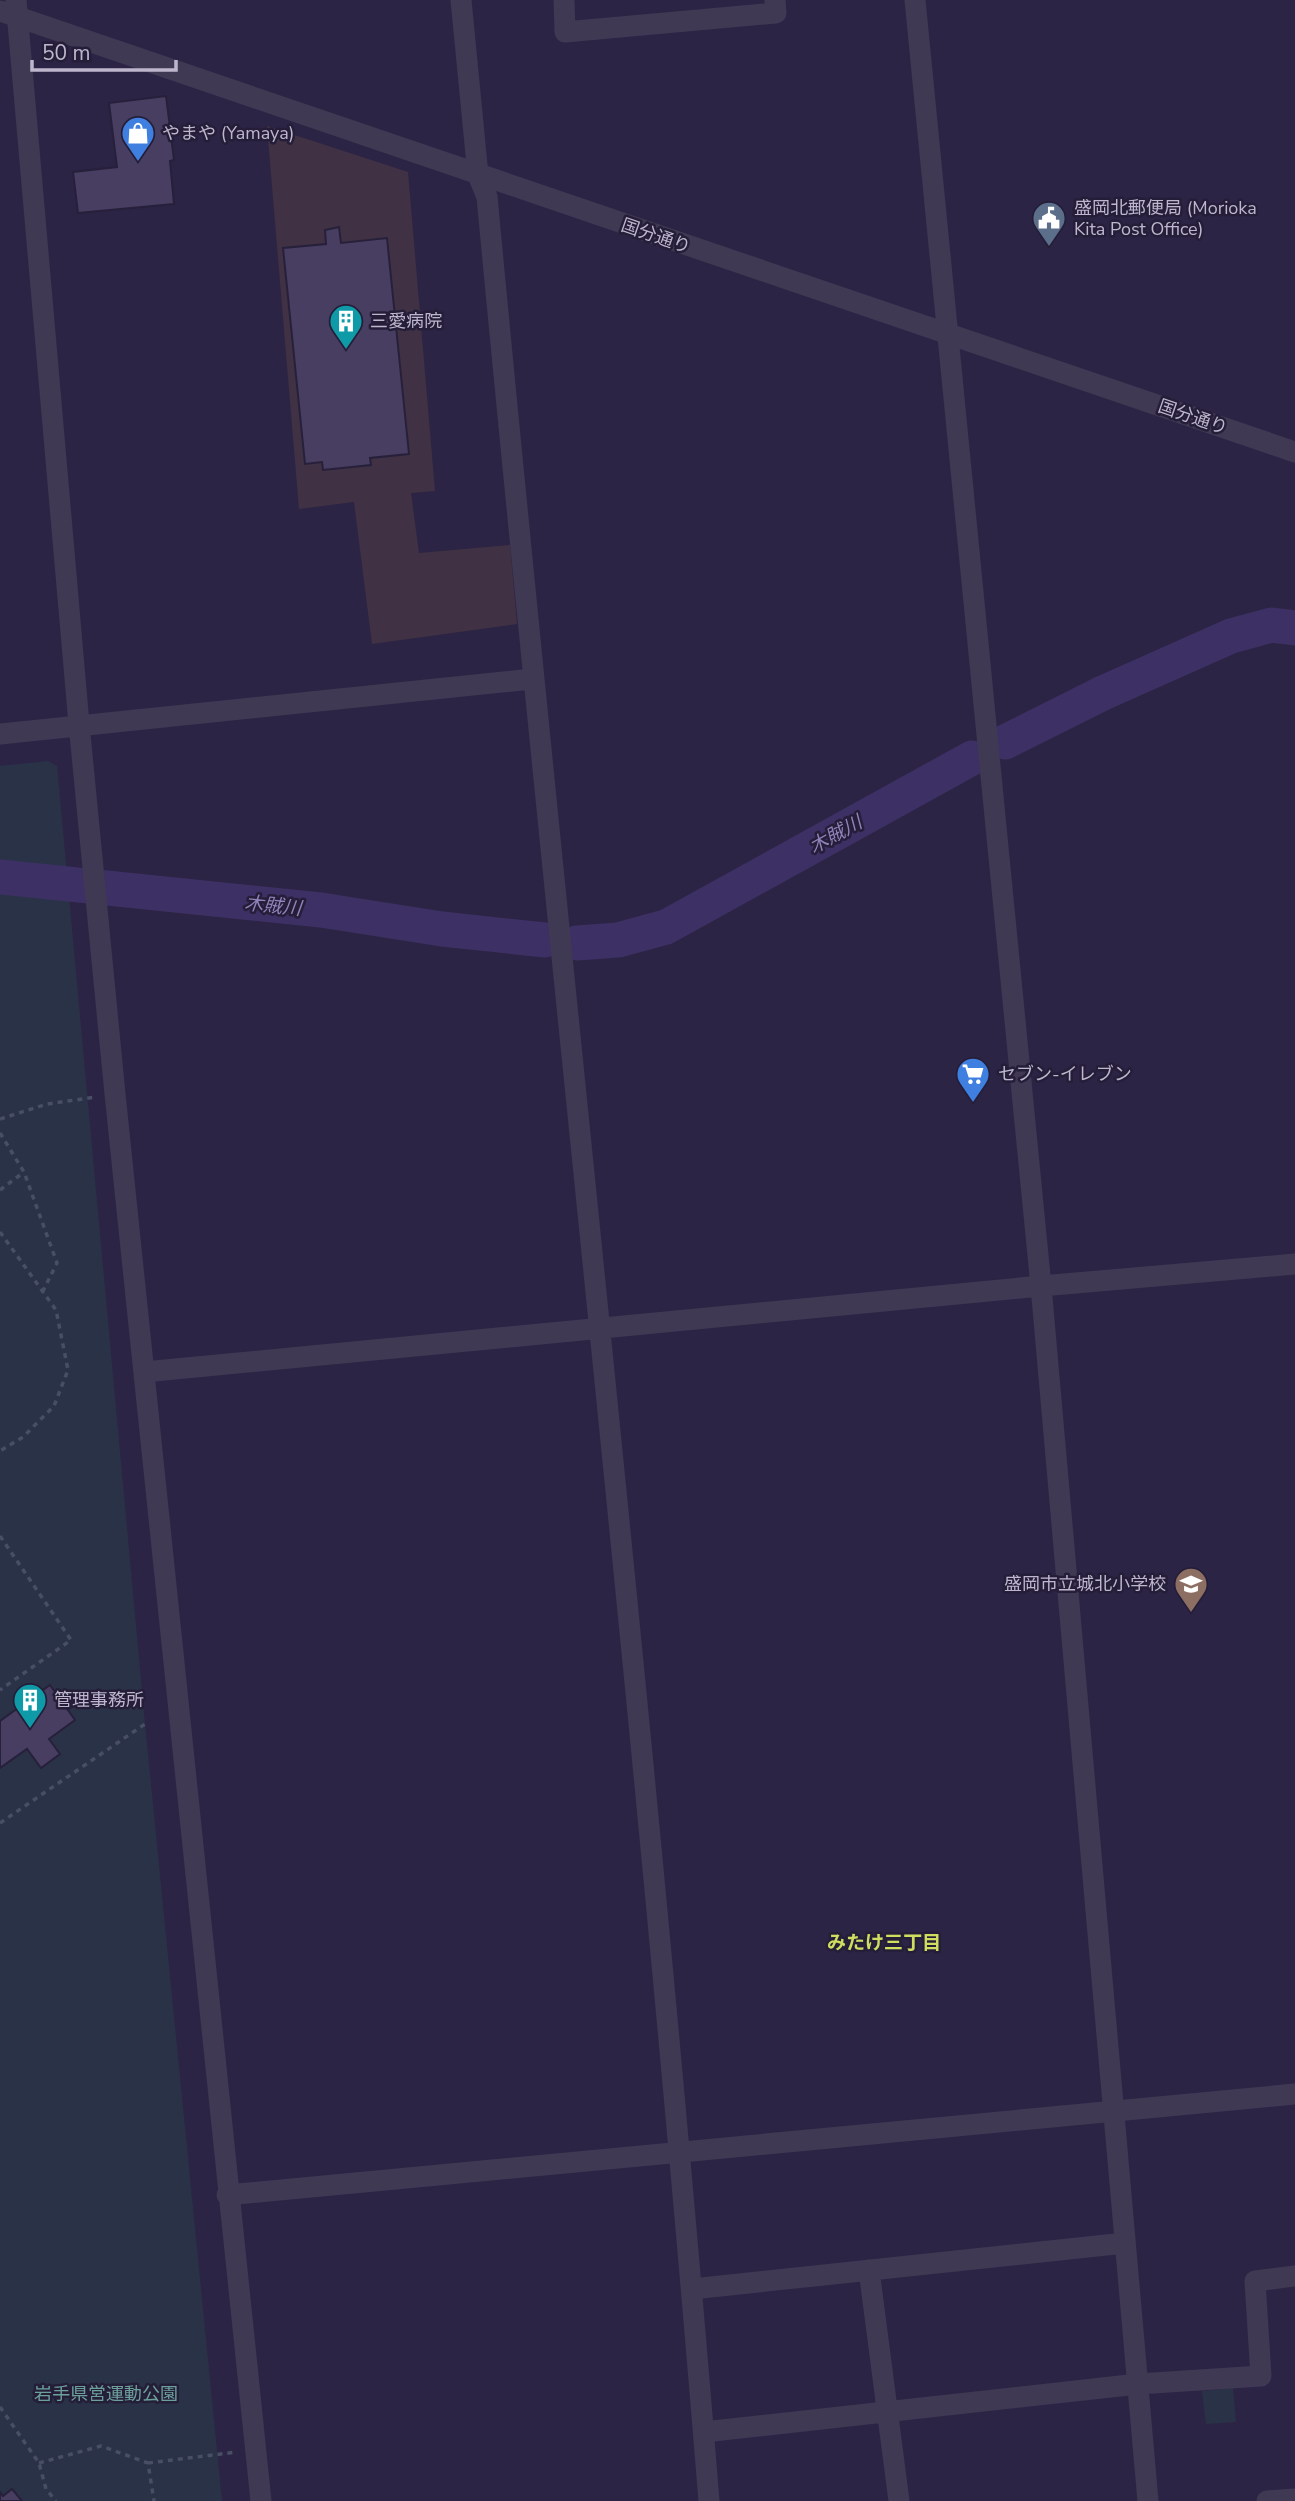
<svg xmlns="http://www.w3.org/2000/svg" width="1295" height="2501" viewBox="0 0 1295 2501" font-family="'Nunito Sans','Noto Sans JP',sans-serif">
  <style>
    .medical { fill: #403244 }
    .green { fill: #2a3248 }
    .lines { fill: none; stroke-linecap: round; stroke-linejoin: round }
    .river { stroke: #3d3064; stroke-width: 35 }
    .building { fill: #483e61; stroke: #27203b; stroke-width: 2 }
    .path { stroke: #484e64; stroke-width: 3.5; stroke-dasharray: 5 5; stroke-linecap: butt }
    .minor { stroke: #403953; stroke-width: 21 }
    .labels { text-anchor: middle; stroke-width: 5; stroke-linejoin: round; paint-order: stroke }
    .poi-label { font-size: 18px; fill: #bdb6cd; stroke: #251e39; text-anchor: start }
    .street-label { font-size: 18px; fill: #bdb6cd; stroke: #251e39 }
    .park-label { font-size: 18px; fill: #6ca09b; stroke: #251e39 }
    .water-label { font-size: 19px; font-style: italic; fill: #9083bb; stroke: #251e39 }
    .neighbourhood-label { font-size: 19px; font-weight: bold; fill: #d0de60; stroke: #251e39 }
  </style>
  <rect width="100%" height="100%" fill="#2c2444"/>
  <path class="medical" d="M267 126 408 172 435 491 411 493 419 553 510 545 517 624 372 644 354 502 299 509Z"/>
  <path class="green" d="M48 761 57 766 145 1724 222 2501H0V766Z
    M1233 2388 1236 2422 1206 2424 1202 2391Z"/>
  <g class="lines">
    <path class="river" d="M1005 742 1103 693 1231 636 1272 625 1295 628
      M0 877 321 910 442 929 545 940
      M577 943 618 940 666 927 972 758"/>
  </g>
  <path class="building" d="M166 96 174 160 170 161 174 204 78 213 73 172 117 167 109 103Z
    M339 227 341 243 387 238 409 454 370 458 371 465 323 470 322 462 305 464 283 248 326 244 325 230Z
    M50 1685 75 1720 49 1739 60 1754 41 1768 27 1749 0 1768V1721Z
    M12 2489 22 2501H0V2492L3 2496Z"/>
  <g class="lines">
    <path class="path" d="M0 1119 47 1104 96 1097
      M0 1133 24 1172 57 1263 43 1291
      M0 1190 24 1172
      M0 1232 56 1310 68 1370 54 1406 23 1437 0 1451
      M0 1536 71 1640 0 1690
      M0 1823 145 1724
      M0 2407 39 2463 46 2489 56 2501
      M39 2463 101 2446 148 2463 154 2501
      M148 2463 237 2452"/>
    <path class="minor" d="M16 0 79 724 115 1094 261 2501
      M461 0 478 175 487 197C559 965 647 1732 709 2501
      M564 0 565 32 776 13 775 0
      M915 0 1041 1286 1148 2501
      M0 11 1295 452
      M0 734 532 679
      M144 1372 1041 1286 1295 1264
      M227 2195 1295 2094
      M869 2270 899 2501
      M692 2289 1125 2243
      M704 2432 1138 2384 1261 2376 1255 2281 1295 2276
      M1267 2501 1295 2499"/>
  </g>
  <defs>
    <symbol id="shop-pin" viewBox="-11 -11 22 30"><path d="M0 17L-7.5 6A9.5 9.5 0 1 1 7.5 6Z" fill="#3f7fe0" stroke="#251e39"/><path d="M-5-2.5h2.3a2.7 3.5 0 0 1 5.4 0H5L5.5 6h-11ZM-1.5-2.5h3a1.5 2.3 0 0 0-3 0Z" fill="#fff"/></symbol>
    <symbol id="civic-pin" viewBox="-11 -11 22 30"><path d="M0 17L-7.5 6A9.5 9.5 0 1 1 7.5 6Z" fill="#5c6f8a" stroke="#251e39"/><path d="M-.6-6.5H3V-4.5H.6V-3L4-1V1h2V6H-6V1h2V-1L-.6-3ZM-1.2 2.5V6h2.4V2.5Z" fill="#fff"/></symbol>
    <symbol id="building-pin" viewBox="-11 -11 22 30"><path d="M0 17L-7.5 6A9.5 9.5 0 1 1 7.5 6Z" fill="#0f9aa8" stroke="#251e39"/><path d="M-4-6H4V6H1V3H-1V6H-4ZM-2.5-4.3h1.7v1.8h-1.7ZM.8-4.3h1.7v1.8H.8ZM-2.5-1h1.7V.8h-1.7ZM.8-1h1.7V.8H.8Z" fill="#fff"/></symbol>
    <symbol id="supermarket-pin" viewBox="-11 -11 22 30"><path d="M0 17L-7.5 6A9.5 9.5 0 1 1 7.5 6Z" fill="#3f7fe0" stroke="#251e39"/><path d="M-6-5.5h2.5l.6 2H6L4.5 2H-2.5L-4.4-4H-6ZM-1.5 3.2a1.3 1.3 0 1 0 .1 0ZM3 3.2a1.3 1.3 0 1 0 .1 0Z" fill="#fff"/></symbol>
    <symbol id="school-pin" viewBox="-11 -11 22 30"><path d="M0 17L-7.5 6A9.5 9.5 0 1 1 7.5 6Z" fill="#8d6e63" stroke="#251e39"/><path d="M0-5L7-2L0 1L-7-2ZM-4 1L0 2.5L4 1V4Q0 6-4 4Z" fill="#fff"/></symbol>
  </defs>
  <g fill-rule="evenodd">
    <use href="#shop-pin" x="119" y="114" width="38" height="52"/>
    <use href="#civic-pin" x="1030" y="199" width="38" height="52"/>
    <use href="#building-pin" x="327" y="302" width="38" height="52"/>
    <use href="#supermarket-pin" x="954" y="1055" width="38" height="52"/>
    <use href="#school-pin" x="1172" y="1565" width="38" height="52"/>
    <use href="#building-pin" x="11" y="1681" width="38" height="52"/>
  </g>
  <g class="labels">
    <g class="poi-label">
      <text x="162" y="139">やまや (Yamaya)</text>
      <text x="1074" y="214">盛岡北郵便局 (Morioka<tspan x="1074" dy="21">Kita Post Office)</tspan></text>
      <text x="370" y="327">三愛病院</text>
      <text x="998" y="1080">セブン-イレブン</text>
      <text x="1166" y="1590" text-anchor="end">盛岡市立城北小学校</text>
      <text x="54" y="1706">管理事務所</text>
    </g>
    <g class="street-label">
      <text transform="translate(656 236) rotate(19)" y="6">国分通り</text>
      <text transform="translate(1193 417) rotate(19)" y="6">国分通り</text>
    </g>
    <g class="park-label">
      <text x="106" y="2400">岩手県営運動公園</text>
    </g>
    <g class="water-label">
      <text transform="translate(835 834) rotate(-29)" y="7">木賊川</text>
      <text transform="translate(273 905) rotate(6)" y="7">木賊川</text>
    </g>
    <g class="neighbourhood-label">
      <text x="884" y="1949">みたけ三丁目</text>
    </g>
  </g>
  <path d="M32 60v10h144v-10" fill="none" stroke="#bdb6cd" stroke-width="3.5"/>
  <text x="42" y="60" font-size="21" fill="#bdb6cd" stroke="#251e39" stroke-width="5" paint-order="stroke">50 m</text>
</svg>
